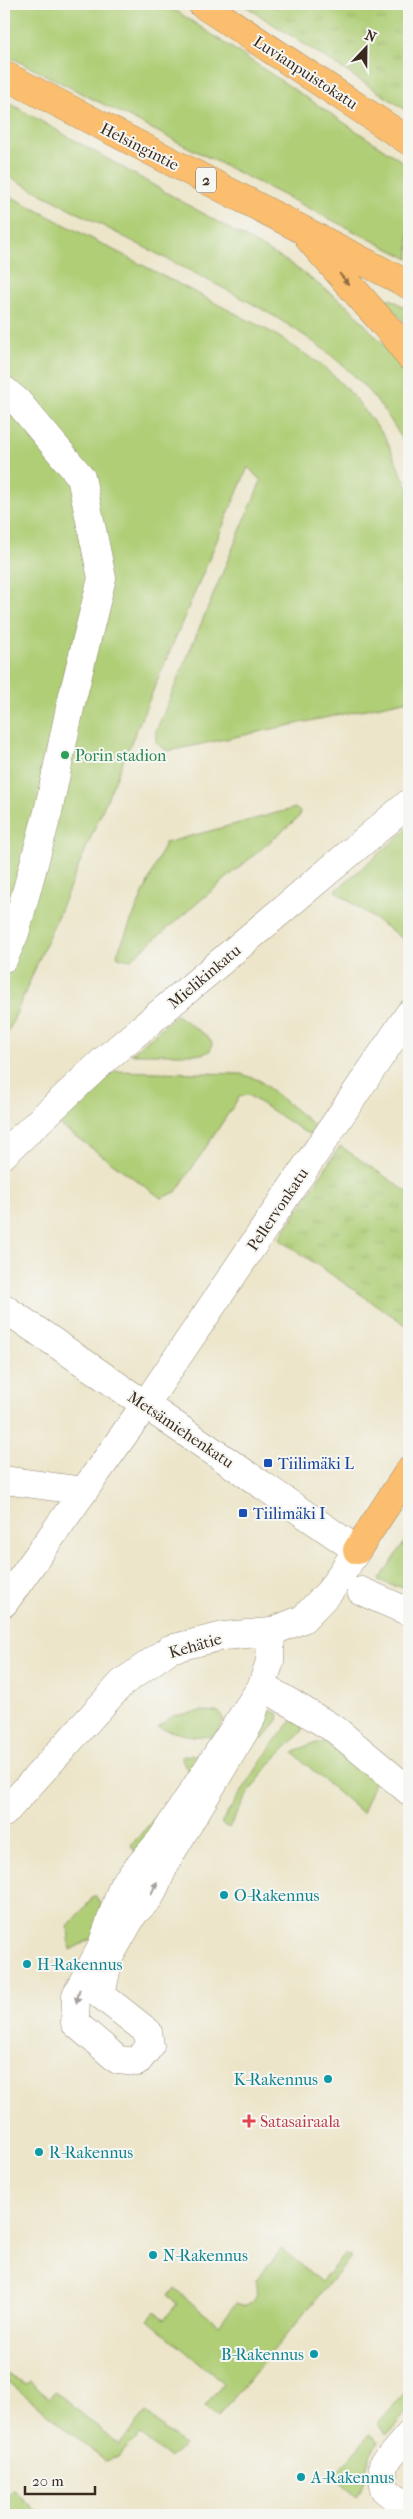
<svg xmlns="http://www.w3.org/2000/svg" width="413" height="2519" viewBox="0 0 413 2519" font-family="'IM FELL French Canon',serif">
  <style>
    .green { fill: #afce76; stroke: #757c4a }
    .park { fill: url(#park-tufts); stroke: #757c4a }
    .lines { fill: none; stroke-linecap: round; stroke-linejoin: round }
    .minor-casing { stroke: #948874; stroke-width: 29 }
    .major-casing { stroke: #948874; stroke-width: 29 }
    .highway-casing { stroke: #948874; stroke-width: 29 }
    .minor { stroke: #fff; stroke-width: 28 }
    .major { stroke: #fbbd6e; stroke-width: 28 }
    .highway { stroke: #fbbd6e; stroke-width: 28 }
    .oneway { fill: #916c42 }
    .oneway2 { fill: #a79f9a }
    .leisure-dot { fill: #2e9e5b; stroke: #f6f6f2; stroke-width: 2 }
    .transit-dot { fill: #1a4fb4; stroke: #f6f6f2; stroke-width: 2 }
    .culture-dot { fill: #0f9aa8; stroke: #f6f6f2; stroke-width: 2 }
    .health-dot { fill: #e0444e; stroke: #f6f6f2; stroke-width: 2 }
    .labels { text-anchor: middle; stroke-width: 4; stroke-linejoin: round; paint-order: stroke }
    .shield { fill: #f6f6f2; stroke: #73675e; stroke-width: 1 }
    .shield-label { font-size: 15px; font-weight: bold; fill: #3b2a1e }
    .street-label { font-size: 16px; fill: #3b2a1e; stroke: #f6f6f2 }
    .leisure-label { font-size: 16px; fill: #27864d; stroke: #f6f6f2; text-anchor: start }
    .transit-label { font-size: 16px; fill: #164399; stroke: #f6f6f2; text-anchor: start }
    .culture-label { font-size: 16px; fill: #0d838f; stroke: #f6f6f2; text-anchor: start }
    .health-label { font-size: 16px; fill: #be3a42; stroke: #f6f6f2; text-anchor: start }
  </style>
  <defs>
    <pattern id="park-tufts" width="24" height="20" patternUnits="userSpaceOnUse" patternTransform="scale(1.25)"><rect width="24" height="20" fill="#afce76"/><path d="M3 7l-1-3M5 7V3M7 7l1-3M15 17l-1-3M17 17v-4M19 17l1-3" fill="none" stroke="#97b166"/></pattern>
  </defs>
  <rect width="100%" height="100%" fill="#f6f6f2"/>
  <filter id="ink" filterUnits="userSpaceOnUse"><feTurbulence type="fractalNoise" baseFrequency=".02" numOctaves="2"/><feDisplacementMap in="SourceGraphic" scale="10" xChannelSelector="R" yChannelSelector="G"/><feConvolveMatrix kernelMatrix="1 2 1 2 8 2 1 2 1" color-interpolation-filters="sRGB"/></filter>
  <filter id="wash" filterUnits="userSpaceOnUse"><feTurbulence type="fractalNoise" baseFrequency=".0096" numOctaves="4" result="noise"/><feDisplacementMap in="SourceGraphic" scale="20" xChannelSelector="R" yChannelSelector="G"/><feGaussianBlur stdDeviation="1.12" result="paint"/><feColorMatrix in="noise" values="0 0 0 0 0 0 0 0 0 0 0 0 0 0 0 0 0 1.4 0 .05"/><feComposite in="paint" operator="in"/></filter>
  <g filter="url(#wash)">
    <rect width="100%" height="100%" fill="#ece5c9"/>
    <path class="green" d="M4 4H166L409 166V259L4 54Z
      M4 100 288 262 348 306 401 364 409 381V453C362 353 268 312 175 263 118 234 61 204 4 174Z
      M4 193 273 333 323 366 352 394 385 437 409 490V700L169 751 162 748 156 742V731L261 481 248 467 4 1042Z
      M386 299H391L409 310V327L387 303Z
      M295 808 300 812 299 817 130 960 118 957 117 954 165 843Z
      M409 828V943L335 891Z
      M176 1015 207 1036 212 1043 210 1051 203 1054H131Z
      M115 1071 241 1074 259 1080 315 1126 311 1134 306 1133 248 1095 240 1096 176 1192 161 1198 57 1123Z
      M409 1536V1587L393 1586 379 1580Z
      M202 1711 219 1712 224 1720 216 1735C197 1740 176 1733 158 1727L173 1716Z
      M271 1711 279 1714 278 1720 263 1739 258 1738 255 1722 260 1715Z
      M299 1712 304 1713 302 1732 270 1764 247 1795 229 1828 221 1823 274 1742Z
      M325 1742 374 1783 362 1813 293 1753 310 1744Z
      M193 1754 200 1763 185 1792 135 1852 131 1845 191 1777 181 1757Z
      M95 1895 105 1910 95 1937 70 1950 68 1927Z
      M282 2249 321 2282 344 2255 352 2256 218 2417 205 2406 223 2383 148 2320 155 2312 164 2319 177 2304 168 2296 174 2288 218 2325 236 2303 244 2306C257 2300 259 2293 256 2280Z
      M4 2373 26 2385 30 2382 49 2398 55 2391 119 2445 146 2413 183 2445 170 2459 140 2434 119 2457 105 2461 4 2378Z
      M409 2388V2409L387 2435 377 2424Z
      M370 2434 379 2441C364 2457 368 2481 357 2496L334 2476Z
      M13 2490 40 2513 38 2515H10L4 2512V2501Z"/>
    <path class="park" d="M242 4H409V112L403 108Z
      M340 1146 409 1193V1327L279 1239Z"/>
  </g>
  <g filter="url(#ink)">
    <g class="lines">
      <defs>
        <path id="minor" d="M4 390 18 402 81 477 102 578 71 703 48 812 15 933 4 958
          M4 1154 103 1061 409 803
          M4 1308 357 1550 330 1591 303 1619 271 1632 223 1636 170 1649 122 1683 4 1813
          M4 1480 84 1491
          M361 1591 409 1612
          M4 1603 145 1405 409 1014
          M262 1686 161 1840 123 1885 101 1948 76 1995 75 2023 118 2060 137 2062 150 2046 148 2032 101 1995 109 1957 134 1913 150 1897 168 1858 250 1722 270 1661 271 1632
          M262 1686 336 1730 409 1791
          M409 2435 383 2465 384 2489 405 2506H409"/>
        <path id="major" d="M202 4 409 141
          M357 1550 409 1471"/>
        <path id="highway" d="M4 75 409 285
          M310 240 398 340 409 356"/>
      </defs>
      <use href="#minor" class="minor-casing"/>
      <use href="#major" class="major-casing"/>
      <use href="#highway" class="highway-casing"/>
      <use href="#minor" class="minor"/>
      <use href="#major" class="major"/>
      <use href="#highway" class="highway"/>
    </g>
    <defs><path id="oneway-solid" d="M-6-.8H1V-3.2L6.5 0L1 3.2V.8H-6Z" transform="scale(1.25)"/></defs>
    <use class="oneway" href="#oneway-solid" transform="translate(344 279) rotate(50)"/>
    <g class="oneway2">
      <use href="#oneway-solid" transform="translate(154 1888) rotate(-64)"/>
      <use href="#oneway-solid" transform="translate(78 1996) rotate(103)"/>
    </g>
  </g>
  <circle class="leisure-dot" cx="65" cy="755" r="5"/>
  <g class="transit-dot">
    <rect x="263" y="1458" width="10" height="10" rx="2.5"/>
    <rect x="238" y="1508" width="10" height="10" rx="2.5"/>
  </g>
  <g class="culture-dot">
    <circle cx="224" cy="1895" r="5"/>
    <circle cx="27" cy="1964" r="5"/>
    <circle cx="328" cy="2079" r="5"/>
    <circle cx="39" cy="2152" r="5"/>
    <circle cx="153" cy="2255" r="5"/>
    <circle cx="314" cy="2354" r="5"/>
    <circle cx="301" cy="2477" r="5"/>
  </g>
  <path class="health-dot" d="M246.5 2113.5h5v5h5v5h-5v5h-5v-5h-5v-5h5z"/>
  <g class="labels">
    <rect class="shield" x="196" y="167.5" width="20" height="25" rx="4"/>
    <g class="shield-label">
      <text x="206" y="185">2</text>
    </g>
    <g class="street-label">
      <text transform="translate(306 72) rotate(33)" y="6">Luvianpuistokatu</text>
      <text transform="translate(140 146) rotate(27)" y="6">Helsingintie</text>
      <text transform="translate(204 976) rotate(-40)" y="6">Mielikinkatu</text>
      <text transform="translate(277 1209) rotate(-56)" y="6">Pellervonkatu</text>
      <text transform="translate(181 1429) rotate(34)" y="6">Metsämiehenkatu</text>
      <text transform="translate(195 1645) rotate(-16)" y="6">Kehätie</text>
    </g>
    <g class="leisure-label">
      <text x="75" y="761">Porin stadion</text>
    </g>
    <g class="transit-label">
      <text x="278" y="1469">Tiilimäki L</text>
      <text x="253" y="1519">Tiilimäki I</text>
    </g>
    <g class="culture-label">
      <text x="234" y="1901">O-Rakennus</text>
      <text x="37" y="1970">H-Rakennus</text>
      <text x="318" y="2085" text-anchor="end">K-Rakennus</text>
      <text x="49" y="2158">R-Rakennus</text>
      <text x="163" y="2261">N-Rakennus</text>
      <text x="304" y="2360" text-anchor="end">B-Rakennus</text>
      <text x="311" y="2483">A-Rakennus</text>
    </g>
    <g class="health-label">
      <text x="260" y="2127">Satasairaala</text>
    </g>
  </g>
  <rect width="413" height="2519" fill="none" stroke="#f6f6f2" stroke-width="20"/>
  <g transform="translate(366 48) rotate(22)" stroke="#f6f6f2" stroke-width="4" paint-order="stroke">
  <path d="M0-4L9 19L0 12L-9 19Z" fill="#3b2a1e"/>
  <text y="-8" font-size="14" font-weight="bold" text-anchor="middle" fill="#3b2a1e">N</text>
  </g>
  <path d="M25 2486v8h70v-8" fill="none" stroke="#3b2a1e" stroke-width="2.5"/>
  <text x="32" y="2486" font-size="15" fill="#3b2a1e" stroke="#f6f6f2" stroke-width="4" paint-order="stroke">20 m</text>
</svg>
